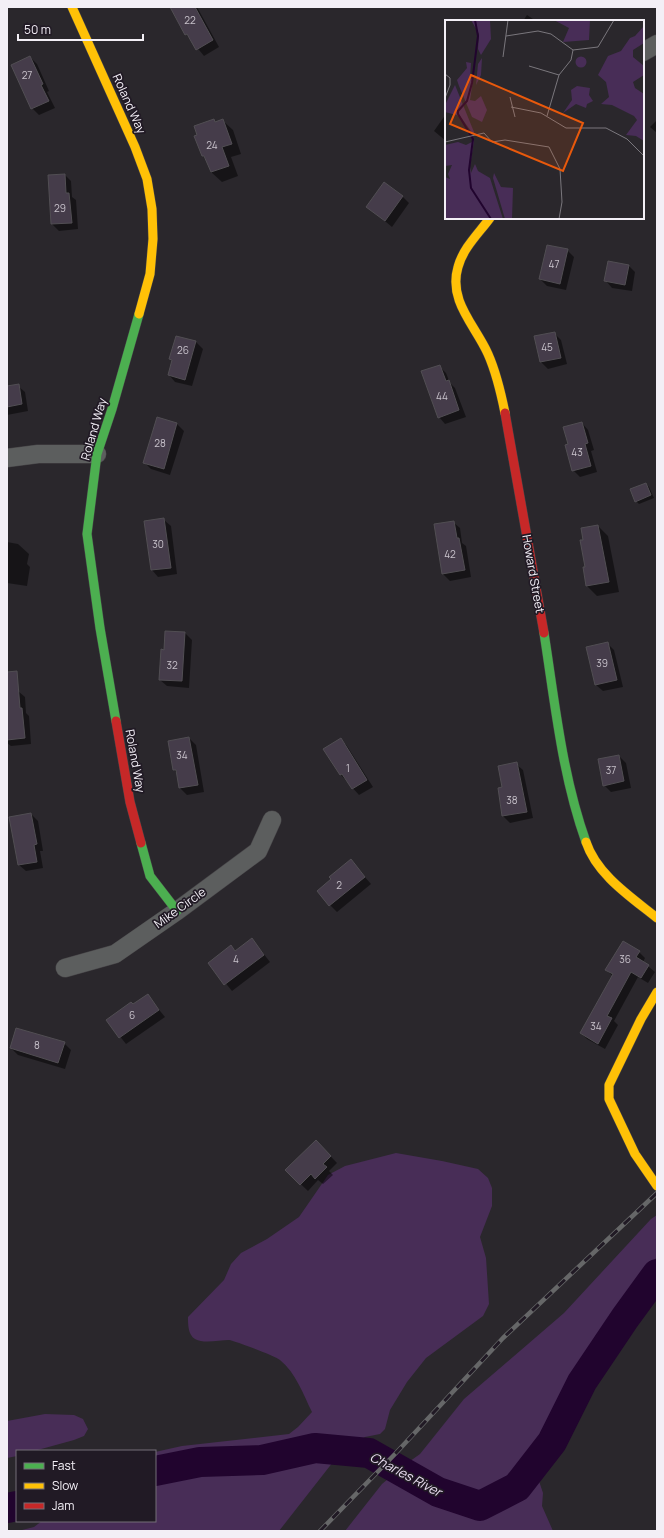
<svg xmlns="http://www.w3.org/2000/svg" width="664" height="1538" viewBox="0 0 664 1538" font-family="Manrope,sans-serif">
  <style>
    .green { fill: #482d57 }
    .shadow { fill: #0007 }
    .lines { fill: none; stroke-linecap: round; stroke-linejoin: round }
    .river { stroke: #21042e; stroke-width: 30 }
    .building { fill: #453c4a; stroke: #514e53 }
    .street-casing { stroke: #464447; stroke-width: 19 }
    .fast-casing { stroke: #464447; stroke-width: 10 }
    .slow-casing { stroke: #464447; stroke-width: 10 }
    .jam-casing { stroke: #464447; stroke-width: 10 }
    .street { stroke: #5c5e5e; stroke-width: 18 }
    .fast { stroke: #4caf50; stroke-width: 9 }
    .slow { stroke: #ffc107; stroke-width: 9 }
    .jam { stroke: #c62828; stroke-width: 9 }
    .rail-casing { stroke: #666768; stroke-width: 4.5 }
    .rail { stroke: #211a25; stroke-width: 3; stroke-dasharray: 9; stroke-linecap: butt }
    .labels { text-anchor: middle; stroke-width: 3.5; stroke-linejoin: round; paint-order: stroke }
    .number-label { font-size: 10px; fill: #c8c2cb }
    .street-label { font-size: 12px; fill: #f3eff6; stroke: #211a25 }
    .water-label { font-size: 13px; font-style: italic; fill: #eadef2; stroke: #211a25 }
    .inset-river { fill: none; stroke: #21042e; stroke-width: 2 }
    .inset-road { fill: none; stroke: #7a777d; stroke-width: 1 }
    .view { fill: #e8590c; fill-opacity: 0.15; stroke: #e8590c; stroke-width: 2 }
    .inset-edge { fill: none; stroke: #f3eff6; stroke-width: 2 }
  </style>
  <rect width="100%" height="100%" fill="#2a272c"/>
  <path class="green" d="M396 1153 442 1161 478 1169 488 1178 492 1188V1206L480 1237 486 1258 489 1304 483 1316 426 1358 407 1382 390 1410 385 1429 380 1434 365 1437 355 1443 333 1462 279 1531H18L34 1527 42 1521H155V1452L182 1446 289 1434 298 1427 312 1412C303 1394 296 1373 280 1360 276 1356 235 1341 229 1340 219 1340 204 1344 195 1339 188 1335 188 1324 188 1317L224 1280 231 1264 241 1253 267 1239 299 1217 328 1175 345 1166Z
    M657 1215V1257L633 1284 621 1307 596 1335 569 1385 541 1431 530 1466 538 1478 543 1493 542 1506 553 1531H345L382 1484 406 1464 420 1454 464 1399 564 1313 651 1219Z
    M45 1414 74 1415 83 1419 88 1429 84 1436 74 1440 34 1451H17V1456L7 1458V1421Z"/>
  <path class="shadow" d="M171 7H197L219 47 204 56 186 34Z
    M527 15 536 21H523Z
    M30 57 37 64 49 91 47 92 55 108 39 115 32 108Z
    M446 114V141L434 131Z
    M222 120 233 130 241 154 231 157 238 176 222 182 211 172 207 161 203 156 214 121 216 123Z
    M657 120V133L650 127Z
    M65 175 71 181 72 197 76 200 78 229 59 231 52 224Z
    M402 196 409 203 392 227 367 206Z
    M567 250 574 257 566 290 547 286 540 279Z
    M629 266 635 272 632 291 612 288 606 281Z
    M554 333 561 340 567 364 548 369 541 362 535 337Z
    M176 337 196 342 203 349 192 386 175 382 169 375 172 361 170 359Z
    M439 366 446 373 450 383 455 388 466 417 445 424 439 417Z
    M18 386 25 392 28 411 7 415V387Z
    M158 419 177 424 184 431 170 475 151 469 145 463Z
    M582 423 588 430 594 450 591 451 597 472 580 477 573 470 569 445Z
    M646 484 649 487 654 498 639 504 636 501Z
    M164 520 171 526 177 574 158 577 152 570Z
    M453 522 460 528 462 543 466 546 471 577 450 581 443 574 435 525Z
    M598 526 608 536 619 592 597 596 587 586 584 568H586L584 541Z
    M7 542 18 544 29 554 27 564 30 567 27 586 7 583Z
    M185 633 192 640 189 688 167 686 160 680 165 651Z
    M607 643 614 650 623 687 603 691 596 685Z
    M18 691 25 697 26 713 29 716 31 744 11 746 7 743V692Z
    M189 738 196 745 204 792 187 795 180 788 177 773 174 770Z
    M341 739 347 746 373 787 359 795 341 775Z
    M619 756 626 763 631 788 611 792 604 785Z
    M516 764 523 770 533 818 510 823 503 816 499 789 503 788Z
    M31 814 38 821 43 851H40L43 868 26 871 19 865Z
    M351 861 371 884 337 912 330 905Z
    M252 939 270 962 232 991 209 963 231 947 236 951Z
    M639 952 645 958 643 962 655 972 648 983 638 977 614 1021 618 1025 605 1049 587 1039 581 1033 613 976 606 970Z
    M147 995 165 1017 126 1044 107 1020 133 1006Z
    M64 1043 71 1050 65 1069 18 1055 11 1048Z
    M316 1141 337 1163 329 1171 333 1175 323 1184 318 1180 308 1191 286 1170Z"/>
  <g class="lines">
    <path class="river" d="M155 1471 200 1462 262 1460 315 1448 369 1453 438 1492 480 1506 517 1487 552 1442 582 1382 625 1318 657 1274
      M7 1508 17 1506"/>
  </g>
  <path class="building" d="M170 7H195L213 40 196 50 187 34 185 35Z
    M30 56 43 84 41 85 49 101 31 109 11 65Z
    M214 119 215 122 223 119 232 144 222 147 229 166 211 172 204 156H202L194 136 197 135 194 126Z
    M65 174 66 193H69L72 223 51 224 48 175Z
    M384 182 403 196 385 221 366 207Z
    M547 245 568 249 560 284 539 279Z
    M608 261 629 265 625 285 604 281Z
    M555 332 561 358 540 362 534 336Z
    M176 336 196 341 185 380 168 375 172 360 169 359Z
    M440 365 446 381 449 380 459 410 438 418 421 371Z
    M19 384 22 404 7 407V386Z
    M157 417 177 423 164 469 143 463Z
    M582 422 588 443 585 444 591 466 572 471 565 445 568 444 563 427Z
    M646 483 651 495 635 502 630 489Z
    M164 518 171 568 151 570 144 521Z
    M454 521 457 538H459L465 570 442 574 434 524Z
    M598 525 609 582 586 586 583 567H585L580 540H583L581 528Z
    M165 631 185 632 182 681 159 680 161 649 164 650Z
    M608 642 617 680 595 685 586 647Z
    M17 671 20 708H22L25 738 7 740V672Z
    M189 737 198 785 179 788 176 770H173L168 741Z
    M341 738 367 780 352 789 342 774 340 775 323 749Z
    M619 755 624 781 603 786 598 759Z
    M517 762 527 812 502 816 498 788 502 787 498 766Z
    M31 813 37 844 34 845 37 862 18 865 9 817Z
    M351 859 365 877 329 906 317 891 331 879 329 877Z
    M252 938 264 955 224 985 208 963 231 945 235 951Z
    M623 941 640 951 636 957 649 965 641 978 631 972 607 1016 612 1018 598 1044 580 1033 613 974 605 970Z
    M148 994 159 1010 119 1038 106 1020 131 1002 133 1004Z
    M16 1028 65 1042 58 1063 10 1048Z
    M316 1140 331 1156 323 1164 327 1167 315 1179 311 1174 300 1185 285 1170Z"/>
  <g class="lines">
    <defs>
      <path id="street" d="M643 52 657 44
        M7 458 38 454H97
        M65 968 115 954 177 911 258 851 272 820"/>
      <path id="fast" d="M544 633C555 703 562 775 586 842
        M116 721 100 628 87 534 97 454 112 409 139 314
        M141 843 150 876 177 911"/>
      <path id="slow" d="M72 7 135 147 147 179 152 209 153 239 150 274 139 314
        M490 218C479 233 463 248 458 267 448 301 475 325 488 354 496 372 501 393 505 413
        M586 842C597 875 631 897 657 918
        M657 992 641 1019 609 1085V1099L635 1154 657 1186"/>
      <path id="jam" d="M505 413 544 633
        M116 721 130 802 141 843"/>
    </defs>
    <use href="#street" class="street-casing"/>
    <use href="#fast" class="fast-casing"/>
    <use href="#slow" class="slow-casing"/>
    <use href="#jam" class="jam-casing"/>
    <use href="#street" class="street"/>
    <use href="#fast" class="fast"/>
    <use href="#slow" class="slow"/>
    <use href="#jam" class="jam"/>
    <defs>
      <path id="rail" d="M320 1531 395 1454 503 1338 657 1193"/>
    </defs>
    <use href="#rail" class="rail-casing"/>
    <use href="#rail" class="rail"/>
  </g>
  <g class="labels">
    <g class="number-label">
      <text x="190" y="24">22</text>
      <text x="27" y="79">27</text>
      <text x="212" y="149">24</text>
      <text x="60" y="212">29</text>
      <text x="554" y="268">47</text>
      <text x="547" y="351">45</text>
      <text x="183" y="354">26</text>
      <text x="442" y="400">44</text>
      <text x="160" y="447">28</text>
      <text x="577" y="456">43</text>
      <text x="158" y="548">30</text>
      <text x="450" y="558">42</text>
      <text x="602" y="667">39</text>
      <text x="172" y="669">32</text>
      <text x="182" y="759">34</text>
      <text x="348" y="772">1</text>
      <text x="611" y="774">37</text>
      <text x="512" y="804">38</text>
      <text x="339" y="889">2</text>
      <text x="236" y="963">4</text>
      <text x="625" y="963">36</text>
      <text x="132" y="1019">6</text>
      <text x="596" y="1030">34</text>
      <text x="37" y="1049">8</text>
    </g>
    <g class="street-label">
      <text transform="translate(129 104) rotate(66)" y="4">Roland Way</text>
      <text transform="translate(94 429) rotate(-74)" y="4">Roland Way</text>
      <text transform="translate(533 574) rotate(80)" y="4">Howard Street</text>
      <text transform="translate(135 761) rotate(80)" y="4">Roland Way</text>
      <text transform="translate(180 908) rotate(-36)" y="4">Mike Circle</text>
    </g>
    <g class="water-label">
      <text transform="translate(406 1474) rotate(28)" y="5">Charles River</text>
    </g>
  </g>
  <g transform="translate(445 20)">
    <rect width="199" height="199" fill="#2a272c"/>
    <path d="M26 0H45L46 19 36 35 33 29 34 14ZM109 0H145L144 20 118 22 124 8ZM199 6V23L188 30V37L199 46V55L188 62 190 68 199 74V121L191 116 181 115 192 100 189 96 167 85 156 84 164 77 161 62 153 55 163 36 176 31 185 18 190 16ZM130.5 42a5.5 5.5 0 1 1 11 0a5.5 5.5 0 1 1-11 0ZM37 38 36 55 31 65 33 44ZM21 42 26 43 25 58 28 60 25 80 30 81 36 76 42 90 37 102 27 97 14 66 12 60 22 48ZM10 65 29 112 28 114 15 96 0 92V85ZM132 66 145 68 144 75 148 81 142 84 141 88 131 84 118 93 127 80 126 70ZM29 121 25 146 26 153 30 144 33 151 45 158 58 199H0V157L5 159 3 154 7 145 0 146V125L13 122 21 125ZM49 153 56 167 68 168 67 199H60L48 158Z" fill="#482d57"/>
    <path class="inset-river" d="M30 0 33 16 27 63 22 81 13 91V94L28 119 24 150 26 168 46 199"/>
    <path class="inset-road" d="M61 16 93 11 106 14 128 30 126 40 114 55 102 96M128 30 153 27 169 0M58 37 63 0M84 46 114 55M0 54 5 58V65L0 78M65 77 70 97M66 87 96 93 121 108H161L182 119 199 136M0 122 39 113 47 122 60 120 104 127 115 149 117 182 114 199"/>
    <path class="view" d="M26 55 138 103 118 151 5 104Z"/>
    <rect width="199" height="199" class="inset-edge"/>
  </g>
  <rect width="664" height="1538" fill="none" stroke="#f3eff6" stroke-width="16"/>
  <rect x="16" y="1450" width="140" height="72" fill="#211a25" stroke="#756f79"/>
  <rect x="24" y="1463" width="20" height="6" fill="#4caf50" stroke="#756f79"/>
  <text x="52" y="1470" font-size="12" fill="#f3eff6">Fast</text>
  <rect x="24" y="1483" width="20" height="6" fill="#ffc107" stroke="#756f79"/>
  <text x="52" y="1490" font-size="12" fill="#f3eff6">Slow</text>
  <rect x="24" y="1503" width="20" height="6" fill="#c62828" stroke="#756f79"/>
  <text x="52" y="1510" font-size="12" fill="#f3eff6">Jam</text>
  <path d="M18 34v6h125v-6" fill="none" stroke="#f3eff6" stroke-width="2"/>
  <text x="24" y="34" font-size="12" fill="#f3eff6" stroke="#211a25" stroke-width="3" paint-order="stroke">50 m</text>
</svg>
